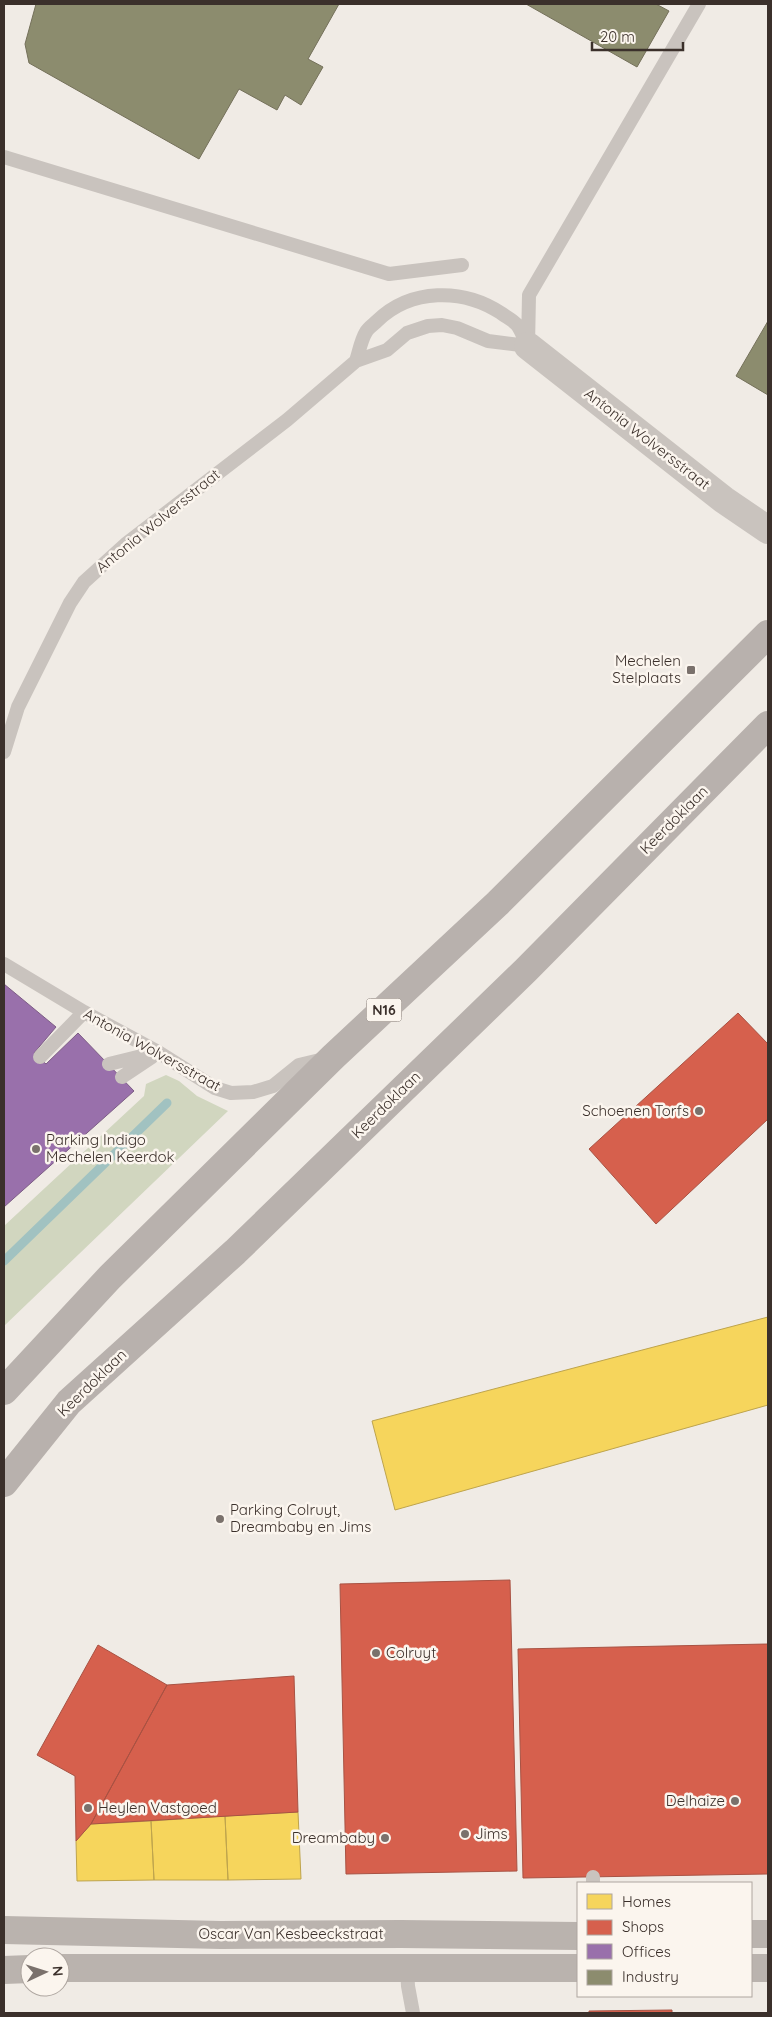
<svg xmlns="http://www.w3.org/2000/svg" width="772" height="2017" viewBox="0 0 772 2017" font-family="Quicksand,sans-serif">
  <style>
    .green { fill: #d1d6bf }
    .homes { fill: #f6d55c; stroke: #bea44d }
    .shops { fill: #d6604d; stroke: #a85243 }
    .offices { fill: #9970ab; stroke: #7d5d85 }
    .industry { fill: #8c8c6e; stroke: #74705a }
    .lines { fill: none; stroke-linecap: round; stroke-linejoin: round }
    .stream { stroke: #a1c2c1; stroke-width: 9 }
    .service { stroke: #c9c3be; stroke-width: 14 }
    .minor { stroke: #c9c3be; stroke-width: 28 }
    .secondary { stroke: #bab3ae; stroke-width: 28 }
    .primary { stroke: #b8b1ad; stroke-width: 28 }
    .poi-dot { fill: #7a716c; stroke: #fbf5ee; stroke-width: 2 }
    .labels { text-anchor: middle; stroke-width: 5; stroke-linejoin: round; paint-order: stroke }
    .shield { fill: #fbf5ee; stroke: #756b66; stroke-width: 1 }
    .shield-label { font-size: 14px; font-weight: bold; fill: #3b302b }
    .street-label { font-size: 15px; fill: #3b302b; stroke: #fbf5ee }
    .poi-label { font-size: 15px; fill: #3b302b; stroke: #fbf5ee; text-anchor: start }
  </style>
  <rect width="100%" height="100%" fill="#f0ebe5"/>
  <path class="green" d="M166 1075 179 1081 197 1096 228 1111 4 1326V1226L144 1096 146 1084Z"/>
  <path class="homes" d="M768 1317V1405L395 1510 372 1421Z
    M298 1812 301 1879 228 1880 225 1816Z
    M225 1816 228 1880H154L151 1821Z
    M151 1821 154 1880 77 1881 76 1841 91 1824Z"/>
  <path class="shops" d="M738 1013 768 1044V1119L656 1224 589 1149Z
    M510 1580 517 1871 346 1874 340 1584Z
    M768 1644V1874L523 1878 518 1649Z
    M98 1645 167 1685 91 1824 76 1841 75 1776 37 1755Z
    M294 1676 298 1812 91 1824 167 1685Z
    M672 2010V2013H589V2011Z"/>
  <path class="offices" d="M4 984 56 1027 34 1053 46 1064 78 1033 134 1091 4 1207Z"/>
  <path class="industry" d="M36 4H339L308 59 323 67 301 105 285 95 277 110 239 89 199 159 29 63 25 44Z
    M526 4H656L669 11 637 67Z
    M768 321V395L736 376Z"/>
  <g class="lines">
    <path class="stream" d="M4 1261 167 1103"/>
    <path class="service" d="M4 157 389 274 462 265
      M528 346 529 295 699 4
      M356 361C359 352 361 340 366 332 368 328 374 324 377 321 411 288 463 288 501 313 506 317 513 320 517 325 521 330 524 339 528 345
      M4 752 18 707 70 603 84 582 127 543 287 420 356 361 387 350 407 333 428 326 442 325 457 328 488 341 528 346
      M4 964 84 1012 158 1052 215 1088 231 1093 253 1092 273 1086 299 1065 324 1059
      M40 1057 84 1012
      M109 1064 158 1052
      M122 1077 152 1057
      M593 1883V1877
      M407 1969 408 1986 413 2013"/>
    <path class="minor" d="M528 346 724 500 768 530"/>
    <path class="secondary" d="M4 1930 221 1935 401 1934 578 1936
      M751 1934H768
      M60 1968H578
      M751 1968H768
      M4 1970 30 1969"/>
    <path class="primary" d="M4 1391 110 1277 333 1057 498 903 768 634
      M4 1483 69 1402 235 1252 526 970 768 725"/>
  </g>
  <g class="poi-dot">
    <rect x="686" y="665" width="10" height="10" rx="2.5"/>
    <circle cx="699" cy="1111" r="5"/>
    <circle cx="36" cy="1149" r="5"/>
    <circle cx="220" cy="1519" r="5"/>
    <circle cx="376" cy="1653" r="5"/>
    <circle cx="735" cy="1801" r="5"/>
    <circle cx="88" cy="1808" r="5"/>
    <circle cx="465" cy="1834" r="5"/>
    <circle cx="385" cy="1838" r="5"/>
  </g>
  <g class="labels">
    <rect class="shield" x="366.5" y="998.5" width="35" height="23" rx="4"/>
    <g class="shield-label">
      <text x="384" y="1015">N16</text>
    </g>
    <g class="street-label">
      <text transform="translate(647 439) rotate(38)" y="5">Antonia Wolversstraat</text>
      <text transform="translate(158 521) rotate(-39)" y="5">Antonia Wolversstraat</text>
      <text transform="translate(674 820) rotate(-45)" y="5">Keerdoklaan</text>
      <text transform="translate(152 1050) rotate(29)" y="5">Antonia Wolversstraat</text>
      <text transform="translate(386 1105) rotate(-44)" y="5">Keerdoklaan</text>
      <text transform="translate(92 1383) rotate(-44)" y="5">Keerdoklaan</text>
      <text x="291" y="1939">Oscar Van Kesbeeckstraat</text>
    </g>
    <g class="poi-label">
      <text x="681" y="666" text-anchor="end">Mechelen<tspan x="681" dy="17">Stelplaats</tspan></text>
      <text x="689" y="1116" text-anchor="end">Schoenen Torfs</text>
      <text x="46" y="1145">Parking Indigo<tspan x="46" dy="17">Mechelen Keerdok</tspan></text>
      <text x="230" y="1515">Parking Colruyt,<tspan x="230" dy="17">Dreambaby en Jims</tspan></text>
      <text x="386" y="1658">Colruyt</text>
      <text x="725" y="1806" text-anchor="end">Delhaize</text>
      <text x="98" y="1813">Heylen Vastgoed</text>
      <text x="475" y="1839">Jims</text>
      <text x="375" y="1843" text-anchor="end">Dreambaby</text>
    </g>
  </g>
  <rect width="772" height="2017" fill="none" stroke="#3b302b" stroke-width="10"/>
  <rect x="577" y="1882" width="175" height="115" fill="#fbf5ee" stroke="#aea6a0"/>
  <rect x="587" y="1894" width="25" height="15" fill="#f6d55c" stroke="#aea6a0"/>
  <text x="622" y="1907" font-size="15" fill="#3b302b">Homes</text>
  <rect x="587" y="1920" width="25" height="15" fill="#d6604d" stroke="#aea6a0"/>
  <text x="622" y="1932" font-size="15" fill="#3b302b">Shops</text>
  <rect x="587" y="1944" width="25" height="15" fill="#9970ab" stroke="#aea6a0"/>
  <text x="622" y="1957" font-size="15" fill="#3b302b">Offices</text>
  <rect x="587" y="1970" width="25" height="15" fill="#8c8c6e" stroke="#aea6a0"/>
  <text x="622" y="1982" font-size="15" fill="#3b302b">Industry</text>
  <g transform="translate(45 1972) rotate(86)"><circle r="24" fill="#fbf5ee" stroke="#aea6a0"/>
  <path d="M0-4L9 19L0 12L-9 19Z" fill="#7a716c"/>
  <text y="-8" font-size="14" font-weight="bold" text-anchor="middle" fill="#3b302b">N</text>
  </g>
  <path d="M592 42v8h91v-8" fill="none" stroke="#3b302b" stroke-width="2.5"/>
  <text x="600" y="42" font-size="15" fill="#3b302b" stroke="#fbf5ee" stroke-width="4" paint-order="stroke">20 m</text>
</svg>
